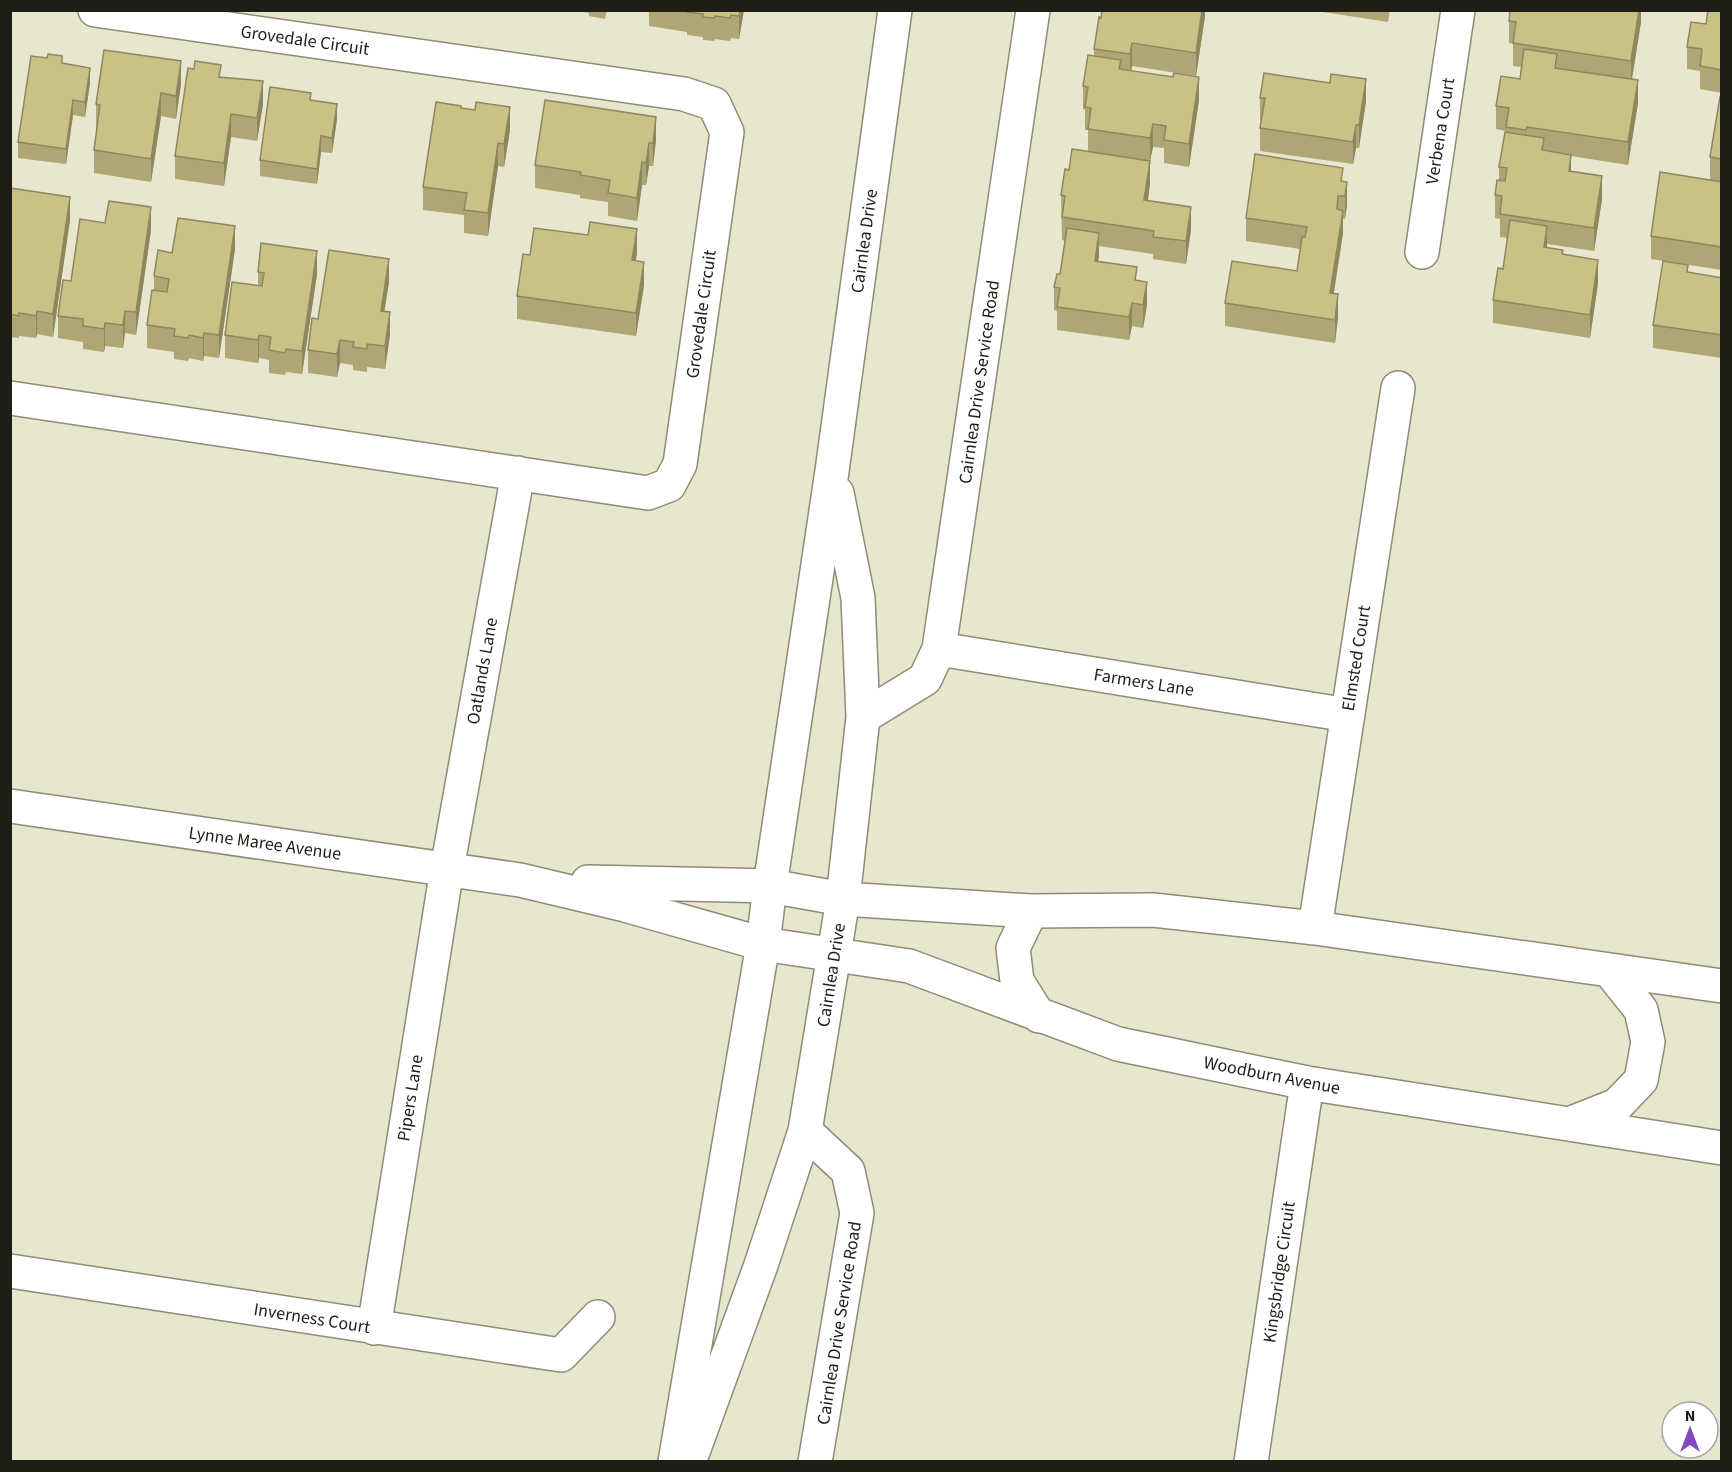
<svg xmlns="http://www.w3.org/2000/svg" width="1732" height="1472" viewBox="0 0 1732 1472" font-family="'Source Sans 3',sans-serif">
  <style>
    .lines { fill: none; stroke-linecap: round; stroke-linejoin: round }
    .minor-casing { stroke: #8e8b76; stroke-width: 36 }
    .minor { stroke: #fff; stroke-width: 33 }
    .wall { fill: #aea674 }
    .shaded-wall { fill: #8d875e }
    .building { fill: #cac187; stroke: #8d875e; stroke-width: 1.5 }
    .labels { text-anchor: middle; stroke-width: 4.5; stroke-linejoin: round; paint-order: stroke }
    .street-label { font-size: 18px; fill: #1f1e16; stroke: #fff }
  </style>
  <rect width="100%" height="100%" fill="#e9e6cf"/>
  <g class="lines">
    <defs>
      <path id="minor" d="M1422 252 1458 10
        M10 398 648 493 669 485 680 464 727 132 714 104 684 94 95 10
        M939 649 1348 715
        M863 717 925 679 939 649 1033 10
        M10 806 520 880 625 905 763 944 909 966 1118 1044 1307 1083 1722 1148
        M588 882 770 886 843 899 1031 911 1153 910 1315 928 1722 986
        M1031 911 1013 948 1017 981 1039 1016
        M1315 928 1398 388
        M1569 1124 1617 1105 1641 1080 1648 1042 1641 1010 1609 970
        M805 1131 848 1171 857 1213 815 1462
        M10 1271 561 1355 598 1317
        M374 1328 447 869 518 473
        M691 1457 761 1265 805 1131 843 899 863 717 858 598 837 493
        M675 1462 763 944 770 886 832 471 895 10
        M1251 1462 1307 1083"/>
    </defs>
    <use href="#minor" class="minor-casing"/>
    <use href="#minor" class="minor"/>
  </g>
  <path class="wall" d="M571 10H607L605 19 589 16V13Z
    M649 10H744L739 39 731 38 730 41 715 39 714 41 703 40V37L687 35V32L649 26Z
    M1205 10V16L1196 76 1132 66 1131 71 1199 100 1189 167 1164 163V148L1153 147 1150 161V184L1148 201 1191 230 1186 264 1153 259V254L1099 246 1098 261 1137 280 1147 305 1143 328 1132 326 1129 340 1057 330V311L1054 310V287L1060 274 1065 241 1062 240 1061 195 1069 170 1088 152V130H1085V110L1083 109V86L1094 56V49L1101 18Z
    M1310 10H1390L1388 22Z
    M1641 10V22L1632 79 1638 103 1628 165 1571 156V172L1602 199 1594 251 1547 244V248L1563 254 1598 283 1590 338 1493 323V300L1503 269 1508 238 1500 237V219L1495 218V195L1499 180V167L1506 132V131L1496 129V106L1520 79 1521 67 1513 66V44L1509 43V21Z
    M1722 10V93L1700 89V71L1687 69V47L1706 24Z
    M62 63 90 83 85 117 73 115 66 164 18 158V142Z
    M221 78 263 104 257 141 231 137 224 186 175 179V156Z
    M181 84 176 119 161 116 151 182 94 173V150L97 127H96V104Z
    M1722 97V182L1710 180V157Z
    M1260 98 1366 101 1359 148H1356L1353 164 1260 151V128L1261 121H1260Z
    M311 100 337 119 332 153 321 152 317 184 260 176V160Z
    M461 108 510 130 504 167 498 166 488 236 464 233V215L423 210V187Z
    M656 140 653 166H649L646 185H642L637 221 608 216V202L580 198V195L535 188V165Z
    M1343 181 1347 205 1345 219H1343V233L1334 293 1338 317 1335 343 1225 326V303L1297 271 1300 249 1246 241V218Z
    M1722 182V270L1651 259V236Z
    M10 188 70 220 53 337 37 334 36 338 19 336V338L10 337Z
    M151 230 136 335 125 333 123 348 105 346 104 352 83 349V342L58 338V316L71 281Z
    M235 249 219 358 204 356 203 361 189 358 188 361 174 359V352L147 348V325L154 290V276L172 253Z
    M637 252 636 260 644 285 636 336 517 319V296L530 255Z
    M258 272 317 274 302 374 286 372 285 375 269 373V360L259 358 258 363 225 358V335L258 286Z
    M1688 273 1722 278V358L1653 348V325Z
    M389 282 384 311 390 335 385 369 367 367V372L353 370V365L340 363 337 377 308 373V350L318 319Z"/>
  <path class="shaded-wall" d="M740 10H744L739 39V16Z
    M1202 10H1205V16L1196 76V53Z
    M1639 10H1641V22L1631 84V61Z
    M1132 43V66L1130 77V54Z
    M181 61V84L176 119V96Z
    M90 68V83L85 117V102Z
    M1199 77V100L1189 167V144Z
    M1366 79V101L1359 148V125Z
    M1638 80V103L1628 165V142Z
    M263 81V104L257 141V118Z
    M161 93V116L151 182V159Z
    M73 100V115L66 164V149Z
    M337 104V119L332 153V138Z
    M510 107V130L504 167V144Z
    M231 114V137L224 186V163Z
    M656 117V140L653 166V143Z
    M1153 124V147L1150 161V138Z
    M1356 125V148L1353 164V142Z
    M321 136V152L317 184V169Z
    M498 143V166L488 236V213Z
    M649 143V166L646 185V163Z
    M1571 155V178L1569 171Z
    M1150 161V184L1144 223V200Z
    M642 162V185L637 221V198Z
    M1602 176V199L1594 251V228Z
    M1347 182V205L1345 219V196Z
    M70 197V220L53 337V314Z
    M151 207V230L136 335V312Z
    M1191 207V230L1186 264V241Z
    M1343 211V233L1330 316V293Z
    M235 226V249L219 358V335Z
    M1547 226V248L1544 247Z
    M637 229V252L632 283V260Z
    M1099 233V256L1095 284V261Z
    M317 251V274L302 374V351Z
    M389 259V282L381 333V311Z
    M1598 260V283L1590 338V315Z
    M644 262V285L636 336V313Z
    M1147 282V305L1143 328V305Z
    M1338 294V317L1335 343V320Z
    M1132 303V326L1129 340V317Z
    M37 311V334L36 338V316Z
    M125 311V333L123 348V325Z
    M390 312V335L385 369V346Z
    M105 323V346L104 352V329Z
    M204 333V356L203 361V338Z
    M259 335V358L258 363V340Z
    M340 340V363L337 377V354Z"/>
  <path class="building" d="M687 10H740L739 16 731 15 730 18 715 16 714 18 703 17V14L687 12Z
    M1102 10H1202L1196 53 1132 43 1130 54 1094 49 1099 17 1101 18Z
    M1510 10H1639L1631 61 1513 43 1516 22 1509 21Z
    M1708 10H1722V70L1700 66 1702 49 1687 47 1691 22 1706 24Z
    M1524 49 1557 54 1555 68 1638 80 1628 142 1527 127 1526 130 1506 127 1509 108 1496 106 1501 76 1520 79Z
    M104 50 181 61 176 96 161 93 151 159 94 150 100 105 96 104Z
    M48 54 62 56V63L90 68 85 102 73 100 66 149 18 142 31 56 47 58Z
    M1088 55 1121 60 1119 69 1173 77 1174 73 1199 77 1189 144 1164 140 1166 126 1153 124 1150 138 1088 129 1091 108 1085 107 1088 87 1083 86Z
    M195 61 221 65 219 77 263 81 257 118 231 114 224 163 175 156 188 68 194 69Z
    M1264 73 1330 83 1331 74 1366 79 1359 125H1356L1353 142 1260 128 1265 98H1260Z
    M270 87 311 93 310 100 337 104 332 138 321 136 317 169 260 160Z
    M1720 97H1722V159L1710 157Z
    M545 100 656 117 653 143H649L646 163 642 162 637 198 608 193 610 180 580 175 581 172 535 165Z
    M436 102 461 106V108L475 110 476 102 510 107 504 144 498 143 488 213 464 210 467 193 423 187Z
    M1505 132 1544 138 1542 150 1571 155 1569 171 1602 176 1594 228 1500 214 1502 196 1495 195 1497 180 1505 181 1507 168 1499 167Z
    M1072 149 1150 161 1144 200 1191 207 1186 241 1153 237 1154 231 1062 217 1065 196 1061 195 1065 169 1069 170Z
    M1255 154 1343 168 1341 181 1347 182 1345 196H1338L1337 209 1343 211 1330 293 1338 294 1335 320 1225 303 1232 261 1297 271 1302 237H1305L1307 227 1246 218Z
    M1660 172 1722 182V247L1651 236Z
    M10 188 70 197 53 314 37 311 36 316 19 313V316L10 314Z
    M109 201 151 207 136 312 125 311 123 325 105 323 104 329 83 326V319L58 316 63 280 71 281 80 219 105 223Z
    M178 218 235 226 219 335 204 333 203 338 189 335 188 338 174 336 175 329 147 325 152 290 167 292 169 279 154 276 158 250 172 253Z
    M1510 220 1547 226 1544 247 1563 250 1562 254 1598 260 1590 315 1493 300 1498 268 1503 269Z
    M590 222 637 229 632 260 644 262 636 313 517 296 523 254 530 255 534 228 588 235Z
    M1067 228 1099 233 1095 261 1137 267 1135 280 1147 282 1143 305 1132 303 1129 317 1057 307 1060 288 1054 287 1057 274H1060Z
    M261 243 317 251 302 351 286 349 285 353 269 350 271 337 259 335 258 340 225 335 232 282 262 286 264 273 258 272Z
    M329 250 389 259 381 311 390 312 385 346 367 344V349L353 347 354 342 340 340 337 354 308 350 312 318 318 319Z
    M1663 261 1688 265 1687 272 1722 278V335L1653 325Z"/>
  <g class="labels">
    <g class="street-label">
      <text transform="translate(305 40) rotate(8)" y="6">Grovedale Circuit</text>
      <text transform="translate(1440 131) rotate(-81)" y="6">Verbena Court</text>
      <text transform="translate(864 241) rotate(-82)" y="6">Cairnlea Drive</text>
      <text transform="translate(701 314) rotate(-82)" y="6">Grovedale Circuit</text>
      <text transform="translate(979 382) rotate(-82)" y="6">Cairnlea Drive Service Road</text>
      <text transform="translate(1356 658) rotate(-81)" y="6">Elmsted Court</text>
      <text transform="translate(482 671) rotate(-80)" y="6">Oatlands Lane</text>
      <text transform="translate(1144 682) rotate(9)" y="6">Farmers Lane</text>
      <text transform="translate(265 843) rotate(8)" y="6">Lynne Maree Avenue</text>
      <text transform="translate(831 975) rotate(-81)" y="6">Cairnlea Drive</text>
      <text transform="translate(1272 1075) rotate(11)" y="6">Woodburn Avenue</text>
      <text transform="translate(410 1098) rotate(-81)" y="6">Pipers Lane</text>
      <text transform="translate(1279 1272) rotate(-82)" y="6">Kingsbridge Circuit</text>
      <text transform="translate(312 1318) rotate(9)" y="6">Inverness Court</text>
      <text transform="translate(839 1323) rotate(-81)" y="6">Cairnlea Drive Service Road</text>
    </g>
  </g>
  <rect width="1732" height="1472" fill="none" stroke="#1f1e16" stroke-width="24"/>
  <g transform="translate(1690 1430)"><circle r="28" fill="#ffffff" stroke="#a5a5a2" stroke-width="1.5"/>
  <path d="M0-4.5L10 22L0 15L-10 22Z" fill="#8349c0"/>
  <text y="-9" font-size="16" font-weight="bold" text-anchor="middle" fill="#1f1e16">N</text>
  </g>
</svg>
